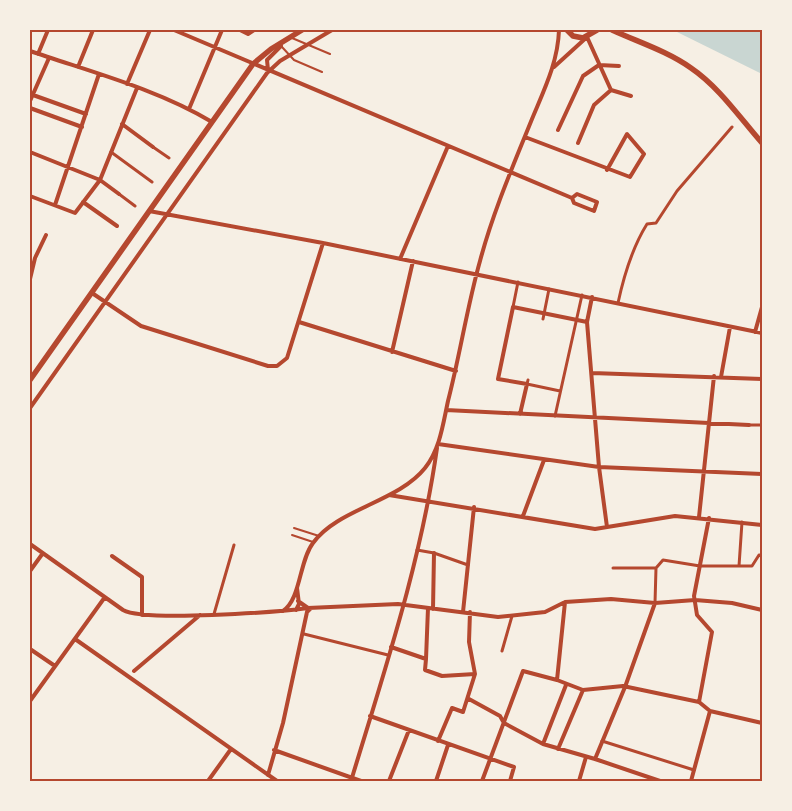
<svg xmlns="http://www.w3.org/2000/svg" width="792" height="811" viewBox="0 0 792 811" font-family="'Public Sans',sans-serif">
  <style>
    .water { fill: #c9d6d2 }
    .lines { fill: none; stroke-linecap: round; stroke-linejoin: round }
    .service { stroke: #b5482f; stroke-width: 2 }
    .pedestrian { stroke: #b5482f; stroke-width: 3 }
    .minor { stroke: #b5482f; stroke-width: 4 }
    .secondary { stroke: #b5482f; stroke-width: 5.5 }
    .neatline { fill: none; stroke: #b5482f; stroke-width: 2 }
  </style>
  <rect width="100%" height="100%" fill="#f6efe4"/>
  <path class="water" d="M673 30H762V74Z"/>
  <g class="lines">
    <path class="service" d="M292 38 330 54
      M282 47 294 60 322 72
      M294 528 319 536
      M292 535 313 542"/>
    <path class="pedestrian" d="M153 147 169 158
      M111 152 152 182
      M119 194 135 206
      M618 303C624 275 632 248 647 224L656 223 677 191 732 127
      M513 307 518 282
      M543 319 549 289
      M528 380 527 384 560 391
      M555 416 582 295
      M749 425H762
      M417 550 434 553 468 565
      M739 566 742 522
      M613 568H656
      M655 603 656 568 663 560 700 566H752L759 555 762 556
      M214 614 234 545
      M304 634 388 655
      M502 651 512 616
      M602 741 694 770"/>
    <path class="minor" d="M174 30 572 198 574 203 594 211 597 202 577 194 572 198
      M240 30 248 34 254 30
      M30 51C91 72 157 89 212 122
      M38 54 48 30
      M78 67 93 30
      M554 67 587 37 611 90
      M268 70 267 60 281 46
      M127 84 150 30
      M33 95 86 114
      M30 101 49 58
      M30 108 82 127
      M189 109 222 30
      M122 124 153 147
      M558 130 583 76 599 65 619 66
      M525 137 630 177 644 154 627 134 607 170
      M578 143 594 105 611 90 631 96
      M30 152 100 180 119 194
      M30 196 75 213 100 180 137 88
      M83 202 117 226
      M55 205 99 74
      M149 211 323 243 762 333
      M400 259 448 146
      M30 279 35 258 46 235
      M92 293 141 326 268 366H277L287 358 323 243
      M592 297 587 322 599 467 607 527
      M299 322 456 371
      M755 332 762 307
      M392 352 413 261
      M592 373 762 379
      M721 377 730 327
      M30 408 267 73 280 61 332 30
      M446 410 749 425
      M520 414 527 384 498 379 513 307 587 322
      M438 444 599 467 762 474
      M389 495 595 529 675 516 762 525
      M523 516 544 460
      M699 517 714 376
      M30 544 123 610C144 622 278 612 308 608
      M112 556 142 577V615
      M30 571 43 553
      M298 601 308 608 398 604 498 617 545 612 565 602 611 599 655 603 695 600 732 603 762 610
      M433 609 434 553
      M296 610 299 604 297 588
      M283 611C301 599 299 561 313 543 337 509 398 502 425 468 440 449 443 424 448 401 460 355 467 307 480 261 493 212 513 166 532 119 544 90 558 62 559 30
      M463 612 474 507
      M75 639 277 781
      M391 647 426 659 428 608
      M30 649 55 666
      M426 659 425 670 442 676 475 674
      M134 671 200 615
      M557 680 565 602
      M469 699 500 716 504 723 543 744 595 759 660 781
      M30 701 105 597
      M699 702 712 632 697 615 694 596 709 518
      M370 716 514 767 510 781
      M438 741 452 708 463 712 475 674 469 642 470 612
      M543 744 566 685
      M558 749 583 690
      M274 750 361 781
      M595 759 625 687 655 603
      M268 775 283 723 307 612 311 608
      M208 781 231 749
      M351 781C384 672 421 562 437 448
      M389 781 409 730
      M436 781 448 745
      M482 781 523 671 557 680 583 690 623 686 699 702 710 711 762 723
      M579 781 586 757
      M691 781 710 711"/>
    <path class="secondary" d="M567 30 573 36 583 38 597 30
      M612 30C638 42 667 51 691 68 719 87 740 118 762 143
      M30 380 253 64 271 49 302 30"/>
  </g>
  <rect width="792" height="811" fill="none" stroke="#f6efe4" stroke-width="62"/>
  <rect x="31" y="31" width="730" height="749" class="neatline"/>
</svg>
